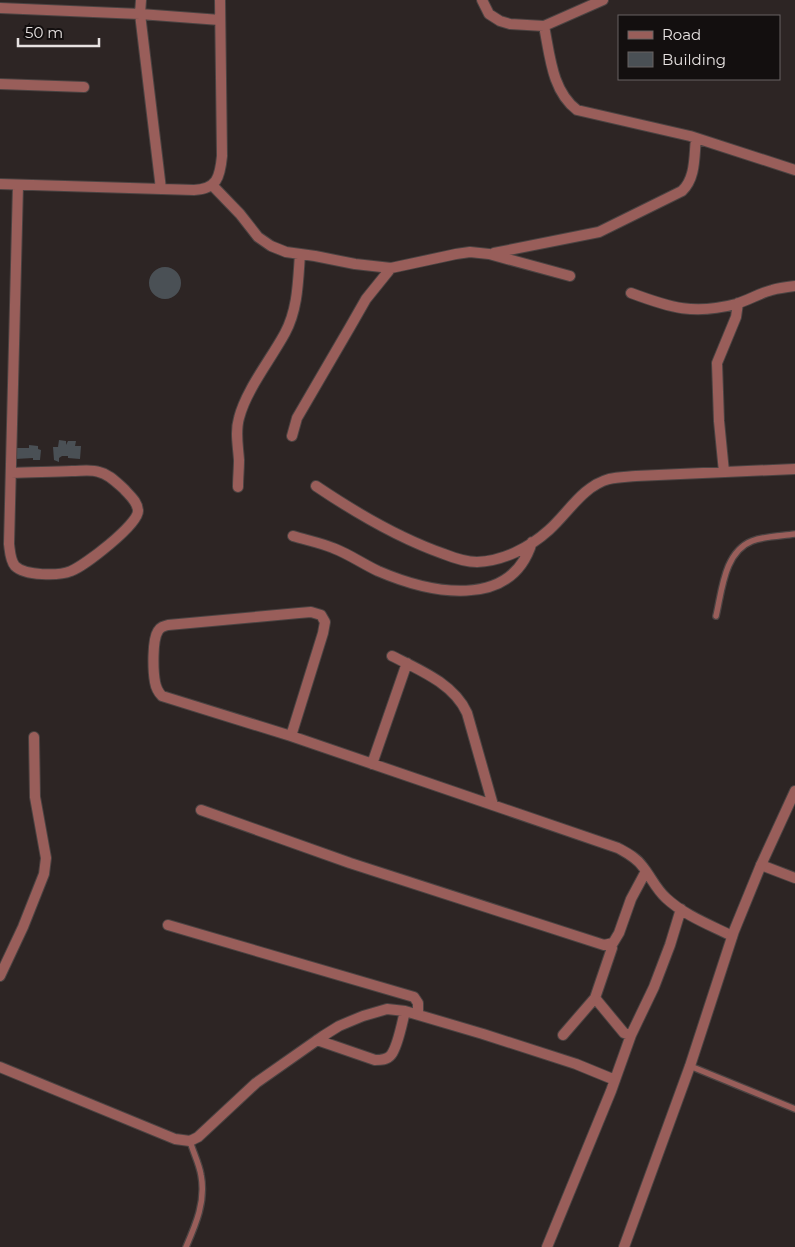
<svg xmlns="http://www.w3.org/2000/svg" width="795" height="1247" viewBox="0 0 795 1247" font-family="Montserrat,sans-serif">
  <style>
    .building { fill: #4a5055 }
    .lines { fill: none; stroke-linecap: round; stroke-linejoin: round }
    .service-casing { stroke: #4b4342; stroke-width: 8 }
    .minor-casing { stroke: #4b4342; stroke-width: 12 }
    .tertiary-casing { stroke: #4b4342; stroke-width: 12 }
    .service { stroke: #995e5a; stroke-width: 5.5 }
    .minor { stroke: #995e5a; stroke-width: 10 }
    .tertiary { stroke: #995e5a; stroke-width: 10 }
  </style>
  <rect width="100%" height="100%" fill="#2d2524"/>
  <path class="building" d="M149 283a16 16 0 1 1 32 0a16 16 0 1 1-32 0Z
    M59 440 66 441V445L68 441H76L75 446H81L80 459 68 458V456H62L59 458V462L54 460 53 447H58Z
    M29 445 38 446V449L41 450 40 460H33V458L15 459 16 448H29Z"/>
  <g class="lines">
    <defs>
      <path id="service" d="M716 616C722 591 724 552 752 541 765 536 781 536 795 534
        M690 1066 795 1109
        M186 1247C196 1224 206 1201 201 1175 199 1163 193 1152 190 1141"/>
      <path id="minor" d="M141 0 140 14 161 189
        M482 0 489 14 500 21 510 24 544 26 603 0
        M0 8 140 14 220 20
        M544 26C550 56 552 91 577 110L690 136 795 170
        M0 84 84 87
        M0 184 194 190C217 189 220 177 222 156L220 0
        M212 185 240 214 258 237 271 246 286 252 315 256 355 264 391 268 456 254 470 252 489 254 570 276
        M494 253 599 232 682 191C696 178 694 156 696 138
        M631 293C671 308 694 315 736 304 749 300 760 293 772 290 779 288 787 287 795 286
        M292 436 297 418 350 327 366 299 391 268
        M724 472 719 421 717 363 736 317 738 303
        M11 473C31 472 52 472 72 471 81 471 91 469 99 472 109 474 117 483 124 489 130 496 138 502 138 511 138 525 84 566 71 571 59 576 25 576 15 566 10 560 10 551 9 544L18 185
        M316 486C356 513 398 538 444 554 454 558 465 562 477 562 503 561 529 548 549 530 568 513 583 486 609 479 618 477 627 477 636 476L795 469
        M238 487C238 478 239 469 239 460 238 445 235 432 239 418 246 390 271 359 285 333 298 309 298 281 300 254
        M293 536C306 540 321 543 333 548 349 554 363 564 378 571 429 593 511 611 532 542
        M392 656C420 670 454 684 467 713L493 805
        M291 736 323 633 325 622 321 615 311 612 299 613 168 625C164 626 160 627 158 631 152 640 153 671 155 682 156 688 158 692 162 696L291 736 618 848C627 853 637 858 643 867 651 877 656 889 666 898 684 915 710 925 732 936
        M372 764 407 663
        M201 810 350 863 604 945 613 943 619 933 631 899 646 871
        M761 865 795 878
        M168 925 414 997 418 1003V1015
        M0 976 23 927 44 874 46 858 35 797 34 737
        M595 998 624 1033 631 1035
        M563 1035 595 998 612 948
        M317 1040 375 1060C381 1060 387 1060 391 1055 398 1046 402 1023 405 1011
        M0 1067 175 1139 190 1141 198 1137 256 1083 323 1036 339 1026 363 1016 387 1009 405 1011 483 1034 576 1064 615 1080
        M547 1247 611 1091 631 1035 654 987 670 945 681 909"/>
      <path id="tertiary" d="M624 1247 690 1066 734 931 761 865 795 791"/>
    </defs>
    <use href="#service" class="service-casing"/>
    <use href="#minor" class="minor-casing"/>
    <use href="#tertiary" class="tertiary-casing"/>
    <use href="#service" class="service"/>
    <use href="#minor" class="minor"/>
    <use href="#tertiary" class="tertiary"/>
  </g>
  <rect x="618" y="15" width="162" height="65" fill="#130f0f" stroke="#686363"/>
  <rect x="628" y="31" width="25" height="8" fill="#995e5a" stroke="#686363"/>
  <text x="662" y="40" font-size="15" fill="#e7e2e1">Road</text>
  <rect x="628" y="52" width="25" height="15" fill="#4a5055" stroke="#686363"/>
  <text x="662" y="65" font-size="15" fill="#e7e2e1">Building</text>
  <path d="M18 38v8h81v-8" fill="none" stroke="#e7e2e1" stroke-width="2.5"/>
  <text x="25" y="38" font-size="15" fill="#e7e2e1" stroke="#130f0f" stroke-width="4" paint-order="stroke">50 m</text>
</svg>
